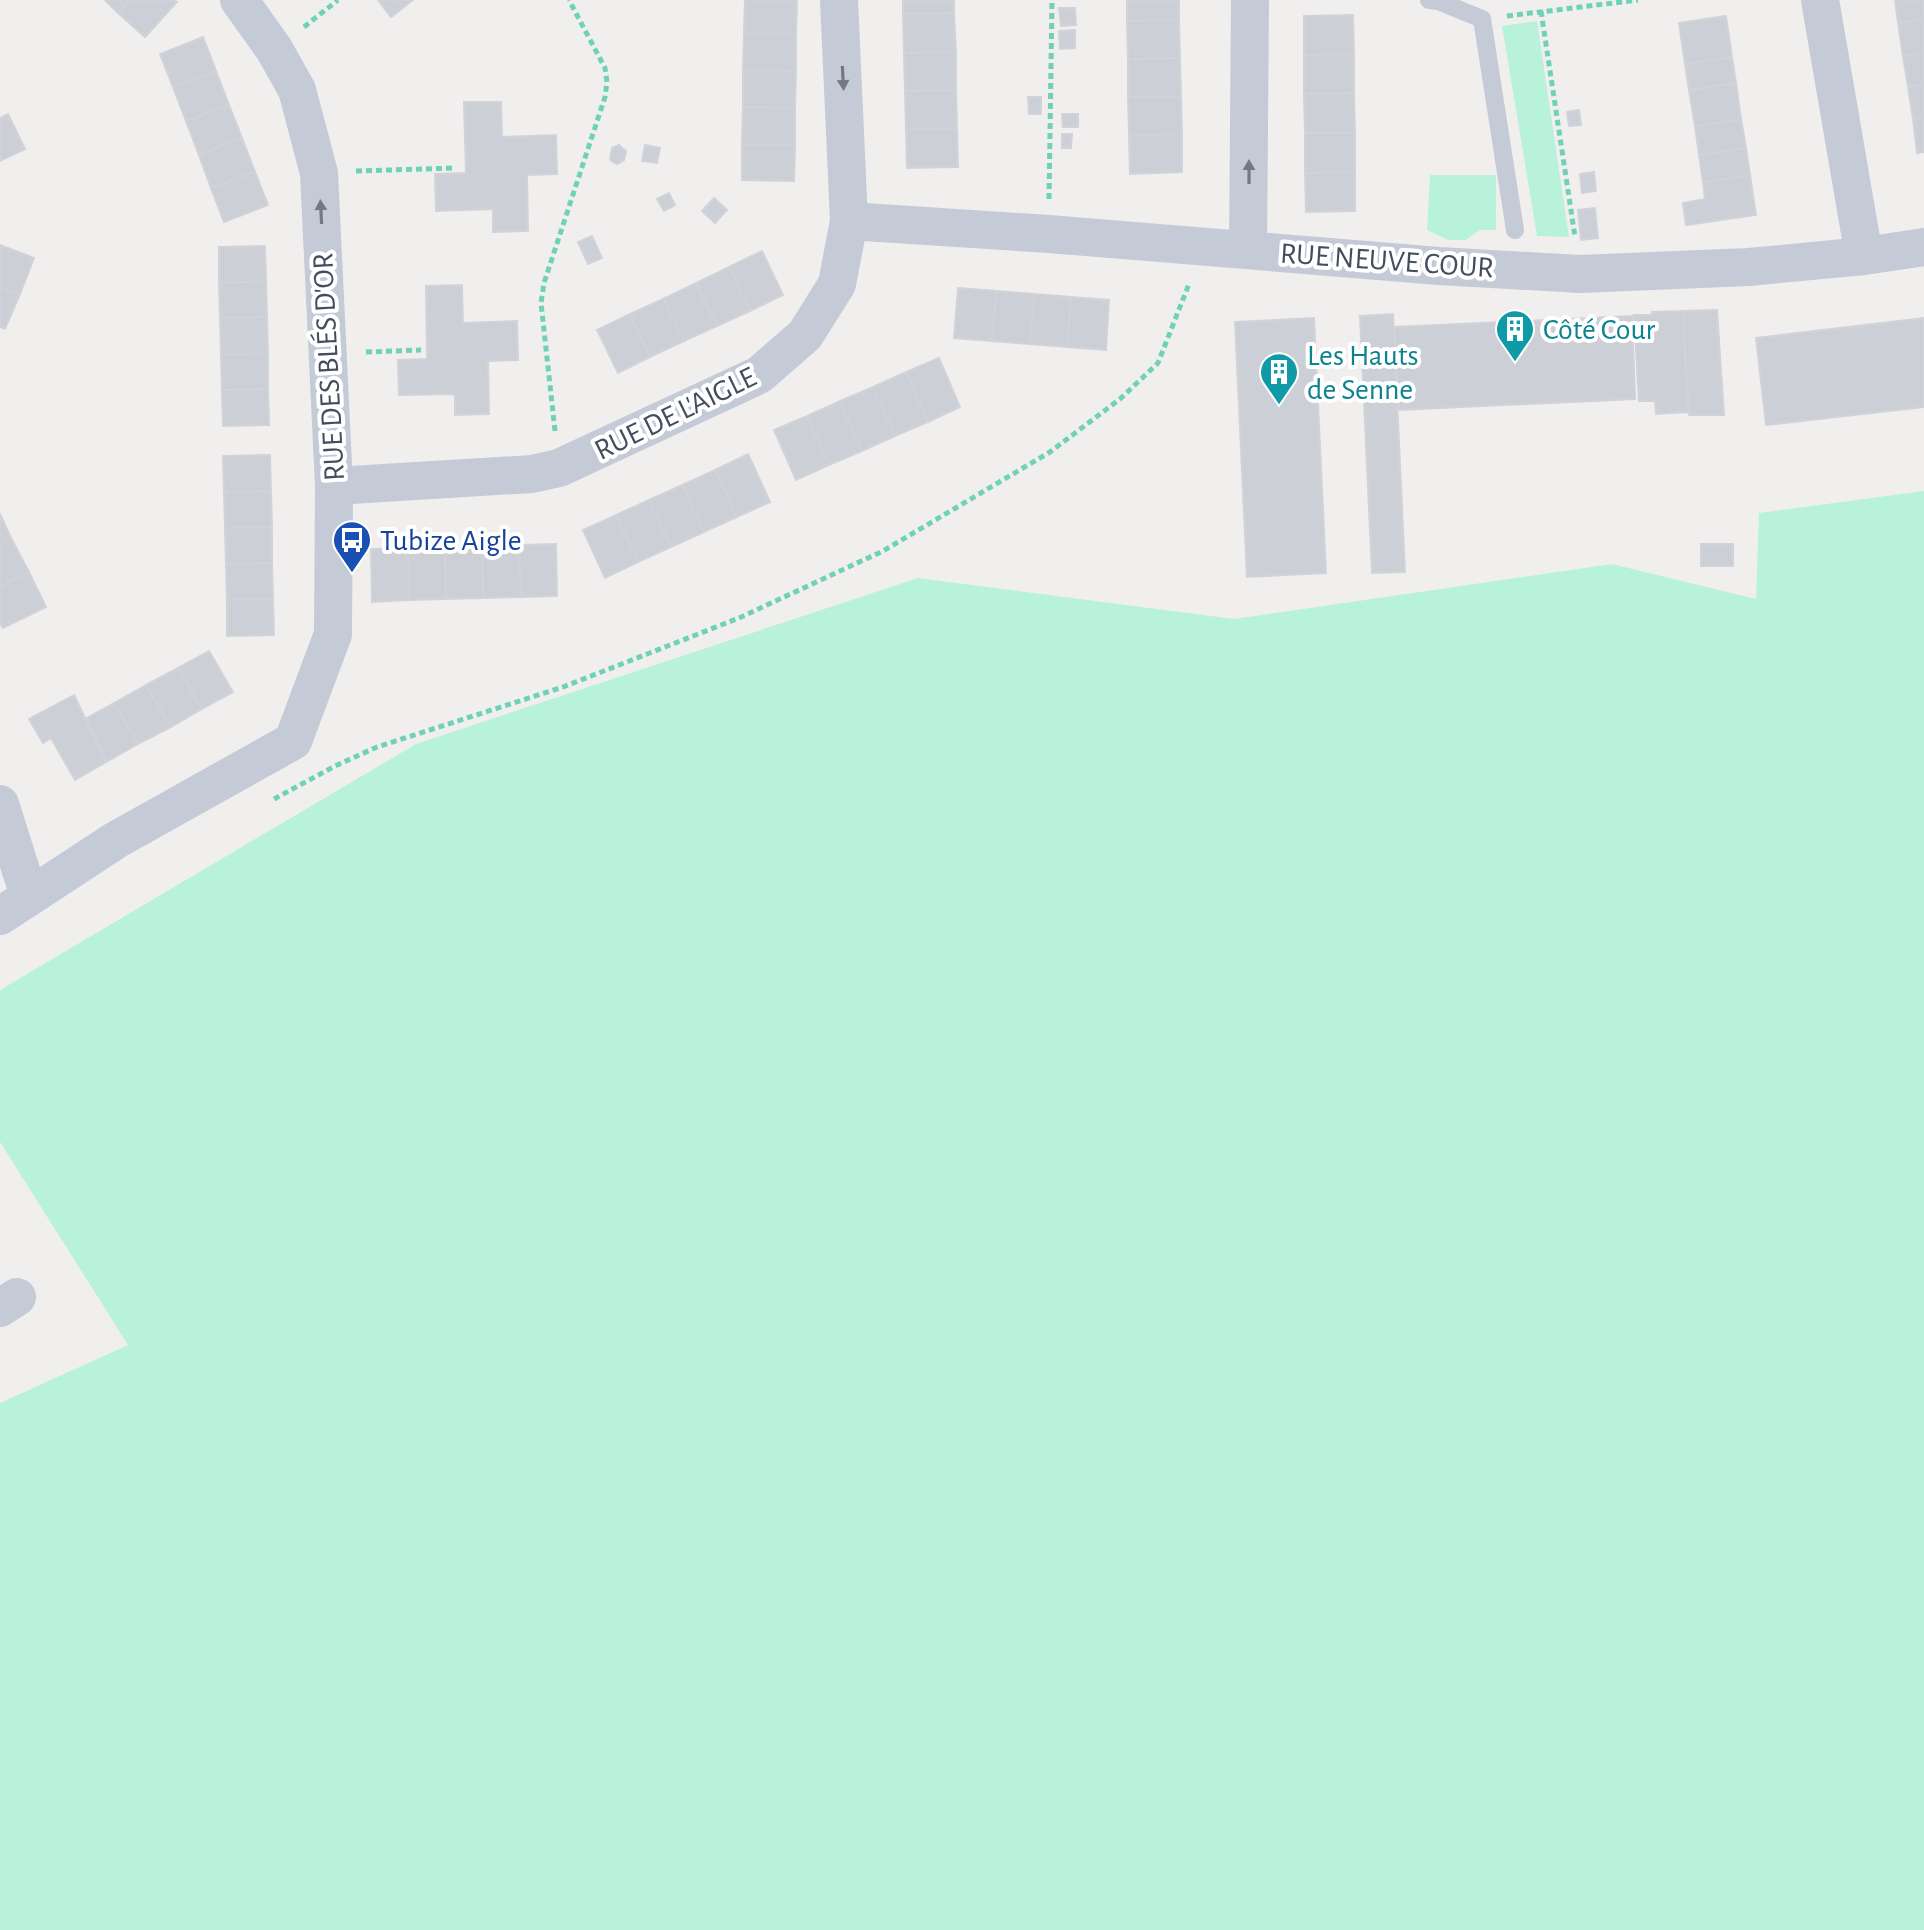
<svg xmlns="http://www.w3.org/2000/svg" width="1924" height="1930" viewBox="0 0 1924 1930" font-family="'Alegreya Sans',sans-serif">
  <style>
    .green { fill: #b9f2db }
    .building { fill: #cdcfd6; stroke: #d2d2da; stroke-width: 2 }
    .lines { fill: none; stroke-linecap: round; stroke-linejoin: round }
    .path { stroke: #6fd2b6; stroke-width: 5; stroke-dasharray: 6 4; stroke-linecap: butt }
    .lane { stroke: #c4cad6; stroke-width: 18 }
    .street { stroke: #c4cad6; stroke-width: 38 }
    .oneway { fill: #717987 }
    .labels { text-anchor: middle; stroke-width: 8; stroke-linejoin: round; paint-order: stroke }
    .street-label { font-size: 30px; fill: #454d5d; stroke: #fff }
    .culture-label { font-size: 30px; fill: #0d838f; stroke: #fff; text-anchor: start }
    .transit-label { font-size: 30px; fill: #164399; stroke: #fff; text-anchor: start }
  </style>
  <rect width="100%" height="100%" fill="#f1efee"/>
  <path class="green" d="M1537 21 1569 237 1537 236 1502 26Z
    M1430 175H1496V230H1480L1466 240H1448L1427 230Z
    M1924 491V1930H0V1403L128 1345 0 1142V990L416 744 918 578 1234 619 1612 564 1756 599 1759 513Z"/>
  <path class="building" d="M105 0H130L118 13Z
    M130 0H174L177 2 145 37 118 13Z
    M378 0H413L391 17Z
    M745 0H797L796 34 744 33Z
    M903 0H954V13L903 14Z
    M1127 0H1179V20L1127 21Z
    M1895 0H1924V19L1898 23Z
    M1059 8H1075L1076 25 1061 26Z
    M954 13 956 52 904 53 903 14Z
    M1353 15 1354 54 1304 55V16Z
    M1726 16 1732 57 1685 64 1679 23Z
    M1924 19V53L1903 56 1898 23Z
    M1179 20 1180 58 1128 59 1127 21Z
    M1075 30V48L1060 49 1059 31Z
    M744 33 796 34V71L743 70Z
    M203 37 216 71 173 87 160 54Z
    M956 52V90L905 91 904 53Z
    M1924 53V85L1908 87 1903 56Z
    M1354 54V93L1304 94V55Z
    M1732 57 1736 83 1689 90 1685 64Z
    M1180 58 1181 97H1128V59Z
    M743 70 796 71 795 108 743 107Z
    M216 71 229 105 186 121 173 87Z
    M1736 83 1741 119 1695 126 1689 90Z
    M1924 85V118L1913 119 1908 87Z
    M956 90 957 128 906 129 905 91Z
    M1354 93 1355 133H1305L1304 94Z
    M1028 97H1041V114H1029Z
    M1128 97H1181L1182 134 1129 136Z
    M464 102H501L502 137 556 135 557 174 527 175 528 231 493 232V209L436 211 435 174 466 173Z
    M229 105 242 138 199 155 186 121Z
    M743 107 795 108V145L742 144Z
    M1579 110 1581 125 1569 126 1567 112Z
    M8 114 25 149 0 161V118Z
    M1062 114H1078V127H1063Z
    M1924 118V152L1917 153 1913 119Z
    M1741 119 1746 148 1699 155 1695 126Z
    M957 128 958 167 907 168 906 129Z
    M1305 133H1355V172L1305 173Z
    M1062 134H1072L1071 148H1062Z
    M1182 134V172L1130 174 1129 136Z
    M242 138 255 172 211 188 199 155Z
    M742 144 795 145 794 181 742 180Z
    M619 145 626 151 624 160 617 164 610 160 612 148Z
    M645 145 660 148 657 163 642 161Z
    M1746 148 1750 175 1703 182 1699 155Z
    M255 172 268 205 224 222 211 188Z
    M1355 172V211L1306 212 1305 173Z
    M1594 172 1596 191 1582 193 1580 174Z
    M1750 175 1756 215 1686 225 1683 203 1705 199 1703 182Z
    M669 193 675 205 664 211 657 199Z
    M714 198 727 210 715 223 702 211Z
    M1595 208 1598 238 1581 240 1578 210Z
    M592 236 602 258 588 264 578 242Z
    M0 245 34 258 20 294 0 287Z
    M265 246 266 281 219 283V247Z
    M762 251 783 295 750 311 729 267Z
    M729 267 750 311 717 326 696 283Z
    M266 281 267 317 220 318 219 283Z
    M696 283 717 326 684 341 663 299Z
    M462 285 463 323 517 321 518 360 488 361 489 414 455 415V394L399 395 398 360 427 359 426 286Z
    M0 287 20 294 5 329 0 327Z
    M958 288 996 291 992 341 954 338Z
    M996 291 1034 294 1030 344 992 341Z
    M1034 294 1071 297 1067 347 1030 344Z
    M1071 297 1109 300 1106 350 1067 347Z
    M663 299 684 341 650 357 630 314Z
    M1717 310 1724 415H1689L1683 311Z
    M1683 311 1688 412 1656 414 1655 401H1639L1634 315H1652V312Z
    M630 314 650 357 618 373 597 330Z
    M1393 314 1405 572 1372 573 1360 316Z
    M1632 316 1635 399 1399 410 1394 327Z
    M267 317 268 353 221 355 220 318Z
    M1314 318 1326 573 1247 577 1235 322Z
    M1924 318V407L1766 425 1756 338Z
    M268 353V389L222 390 221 355Z
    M939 358 960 407 928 422 906 372Z
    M906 372 928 422 895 436 873 387Z
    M873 387 895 436 862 451 840 401Z
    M268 389 269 425 223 426 222 390Z
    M840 401 862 451 829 465 807 416Z
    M807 416 829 465 796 480 774 430Z
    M748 454 770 502 737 517 715 470Z
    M270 455 271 491 224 492 223 456Z
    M715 470 737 517 704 532 682 485Z
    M682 485 704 532 671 547 649 500Z
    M271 491 272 527 225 528 224 492Z
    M649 500 671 547 638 562 616 515Z
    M0 514 11 538 0 543Z
    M616 515 638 562 605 578 583 530Z
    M272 527V563L226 564 225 528Z
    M11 538 29 572 0 587V543Z
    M556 544 557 596 521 597 519 545Z
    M1701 544H1733V566H1701Z
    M519 545 521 597 483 598 482 546Z
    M482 546 483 598 446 599 445 547Z
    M445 547 446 599 409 600 408 548Z
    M408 548 409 600 372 602 371 549Z
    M272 563 273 599 227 600 226 564Z
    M29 572 46 607 3 628 0 623V587Z
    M273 599 274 635 227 636V600Z
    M209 651 233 692 202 709 178 668Z
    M178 668 202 709 171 727 146 685Z
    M146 685 171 727 138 744 114 703Z
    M74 695 106 762 75 780 51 738 43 743 29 719Z
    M114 703 138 744 106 762 87 718Z"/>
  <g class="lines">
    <path class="path" d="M1541 11 1575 237
      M1507 16 1638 0
      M304 27 338 0
      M356 171 456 168
      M1049 199 1052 0
      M366 352 421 350
      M555 431 541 303 544 283 605 97 607 82 605 68 569 0
      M274 799 335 766 377 747 563 687 739 618 883 551 1050 452 1120 399 1158 363 1189 284"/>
    <path class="lane" d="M1429 0 1438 1 1482 19 1515 230"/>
    <path class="street" d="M1820 0 1864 256
      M849 221 1049 234 1439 266 1580 274 1749 267 1864 256 1924 247
      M1248 250 1250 0
      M334 486 532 474 559 468 759 375 805 335 837 284 849 221 839 0
      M0 804 29 896
      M0 916 116 840 293 741 333 634 334 486 319 173 297 90 274 49 239 0
      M0 1308 17 1297"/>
  </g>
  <defs><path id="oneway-solid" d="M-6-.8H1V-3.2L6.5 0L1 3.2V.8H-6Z" transform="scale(2)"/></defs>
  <g class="oneway">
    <use href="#oneway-solid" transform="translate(843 78) rotate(87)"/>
    <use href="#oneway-solid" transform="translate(1249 172) rotate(-90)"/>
    <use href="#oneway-solid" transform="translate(321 212) rotate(-93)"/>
  </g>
  <defs>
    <symbol id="building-pin" viewBox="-11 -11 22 30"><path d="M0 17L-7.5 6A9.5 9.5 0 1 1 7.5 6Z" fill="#0f9aa8" stroke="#fff"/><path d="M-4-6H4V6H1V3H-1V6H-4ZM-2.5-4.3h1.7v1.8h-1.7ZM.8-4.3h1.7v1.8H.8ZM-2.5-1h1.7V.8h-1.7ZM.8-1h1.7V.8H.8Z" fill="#fff"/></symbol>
    <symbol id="bus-pin" viewBox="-11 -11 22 30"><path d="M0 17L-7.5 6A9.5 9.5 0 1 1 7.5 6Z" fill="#1a4fb4" stroke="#fff"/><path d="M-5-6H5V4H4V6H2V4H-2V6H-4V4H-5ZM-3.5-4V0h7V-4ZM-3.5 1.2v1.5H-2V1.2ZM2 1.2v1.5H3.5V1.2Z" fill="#fff"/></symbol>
  </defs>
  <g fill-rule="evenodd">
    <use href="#building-pin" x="1493" y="307" width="44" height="60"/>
    <use href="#building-pin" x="1257" y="350" width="44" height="60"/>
    <use href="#bus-pin" x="330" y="518" width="44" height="60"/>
  </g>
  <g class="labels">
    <g class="street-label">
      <text transform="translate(1387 260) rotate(4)" y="10">RUE NEUVE COUR</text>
      <text transform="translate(328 367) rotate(-93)" y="10">RUE DES BLÉS D'OR</text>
      <text transform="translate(675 413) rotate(-26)" y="10">RUE DE L'AIGLE</text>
    </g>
    <g class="culture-label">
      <text x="1543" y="339">Côté Cour</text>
      <text x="1307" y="365">Les Hauts<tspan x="1307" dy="34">de Senne</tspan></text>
    </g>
    <g class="transit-label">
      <text x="380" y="550">Tubize Aigle</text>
    </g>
  </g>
</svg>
